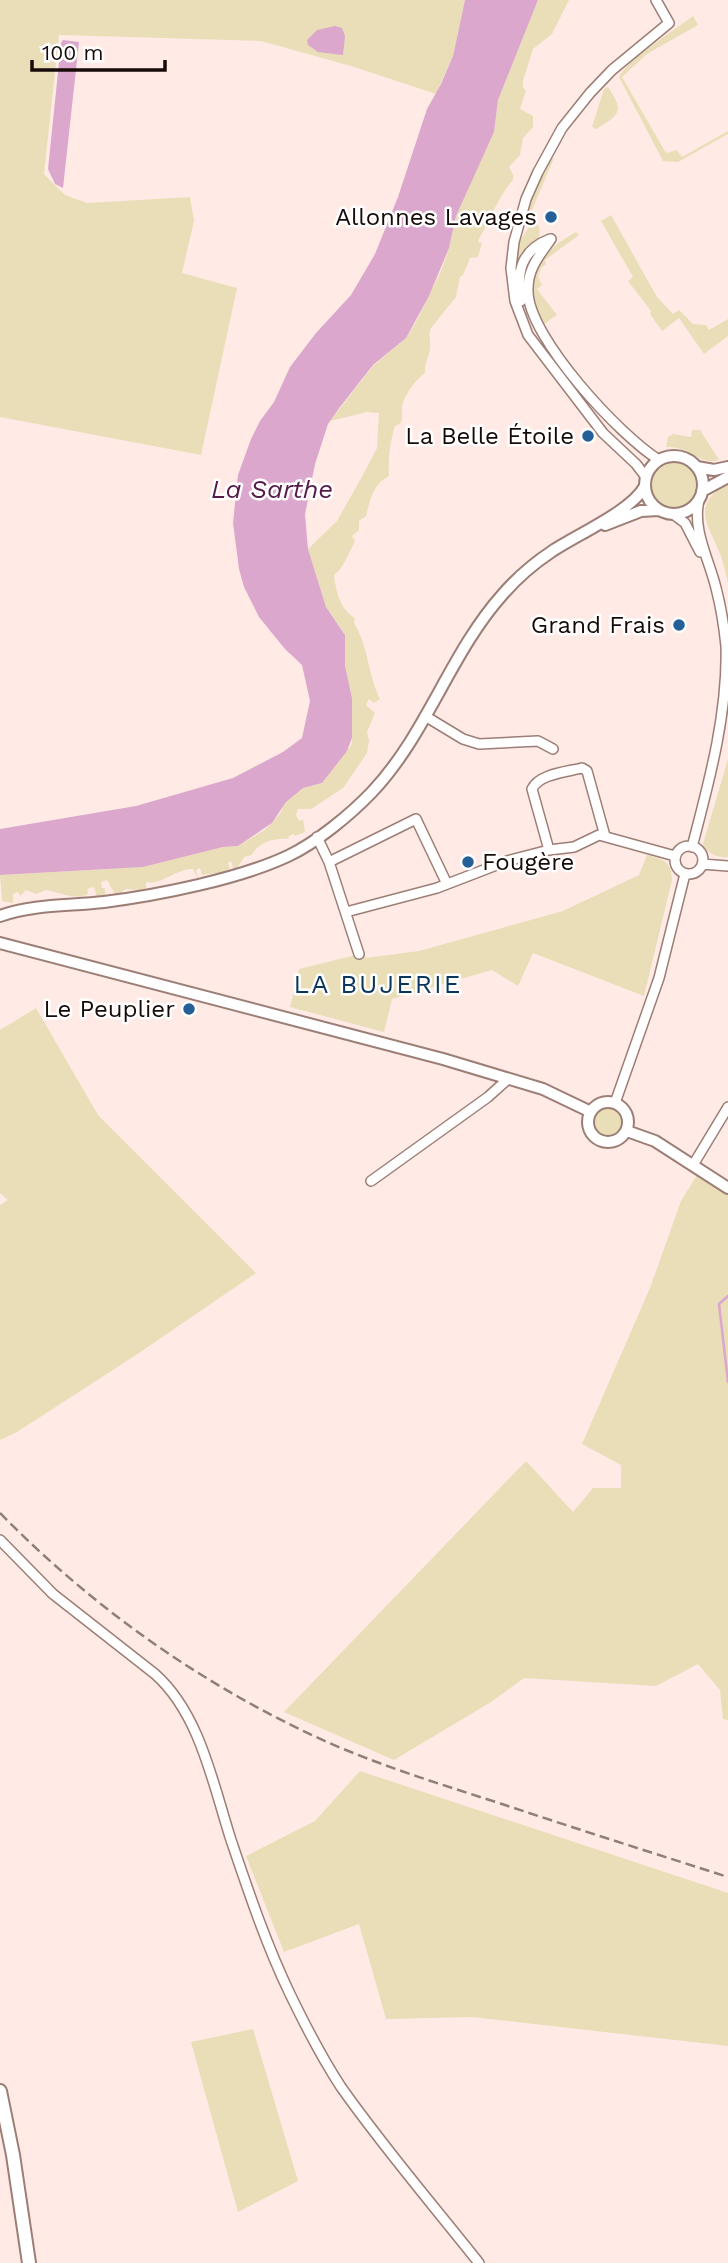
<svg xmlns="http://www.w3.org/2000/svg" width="728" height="2263" viewBox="0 0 728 2263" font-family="'Work Sans',sans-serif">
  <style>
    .green { fill: #e9deb8 }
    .water { fill: #dba7cc }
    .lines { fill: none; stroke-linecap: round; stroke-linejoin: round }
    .stream { stroke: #dba7cc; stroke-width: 2.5 }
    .minor-casing { stroke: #9c7e76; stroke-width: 12 }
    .tertiary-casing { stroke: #9c7e76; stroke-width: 14 }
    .secondary-casing { stroke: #9c7e76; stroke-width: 16 }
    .minor { stroke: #fff; stroke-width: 9 }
    .tertiary { stroke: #fff; stroke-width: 10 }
    .secondary { stroke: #fff; stroke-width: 12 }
    .rail { stroke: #8f7f7b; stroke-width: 2.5; stroke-dasharray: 10 5; stroke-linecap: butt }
    .poi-dot { fill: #246097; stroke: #fff; stroke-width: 2.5 }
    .labels { text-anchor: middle; stroke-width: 5; stroke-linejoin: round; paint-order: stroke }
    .poi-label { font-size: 24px; fill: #160b08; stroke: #fff; text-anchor: end }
    .water-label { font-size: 26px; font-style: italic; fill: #561a49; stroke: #fff }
    .neighbourhood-label { font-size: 26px; letter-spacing: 2px; fill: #0b365b; stroke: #fff }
  </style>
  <rect width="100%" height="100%" fill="#ffeae5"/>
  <path class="green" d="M0 0H465L453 56 436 94 351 66 261 41 59 35 44 174 65 195 87 203 190 197 194 221 182 273 237 288 201 455 0 417Z
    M538 0H569L552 34 533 49 523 81V88L526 90 520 109 533 116V127L523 138 520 155 509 167 513 175V180C503 189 484 229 478 242L482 243 478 257 470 258 463 275 460 277 456 297 431 328C428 336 431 340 430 348 429 358 424 362 425 373 416 379 403 397 402 407 401 415 404 416 400 424L395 426C390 441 388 460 389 476 373 484 370 500 366 516L359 521V530L352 536 355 541C350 550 343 569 334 575 336 592 340 609 355 618L354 623C368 645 368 675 380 699L374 703 369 699 366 705 375 713 367 732 369 741 367 753 343 788 311 809H298L296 815 299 821 303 819 305 832 295 836 293 834 288 837 289 839C275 838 259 841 252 855L244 857 237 868H233L231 861 228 863 230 869 223 872 202 875 200 868 196 870 198 879 193 869C176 868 162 886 146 882V888L140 890 126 889 116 896 107 880 101 882 102 888H105V896L97 897 94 887 87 889 88 894C75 901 60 892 46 890L36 894 26 890 20 896 18 892 13 894V903L2 901 0 875 143 867 223 847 238 846 266 829 279 815 286 802 303 788 322 783 352 744V698L345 666 344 633 326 607 308 549 337 521 364 473 377 448 379 413 367 412 330 421 373 366 406 338 417 320 441 271 449 248 456 216 466 191 494 132 498 100Z
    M693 16 698 25 647 54 622 77 666 153 677 150 682 157 728 131V134L678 162 663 161 619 77C629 58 675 30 693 16Z
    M608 87C625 112 619 115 596 129L592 127 604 89Z
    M554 158 532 210C551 249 530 234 516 263V247L529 227 527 211 539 179 550 159Z
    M611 215 657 297 673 314 679 310 693 324 706 325 709 330 728 319V336L704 354 679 318 662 331 650 314 651 311 628 281 633 277 601 221Z
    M576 232 579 235 545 260 546 264 541 268 538 277 542 285 537 289 557 315 544 324C519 279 535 255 576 232Z
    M692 430H700L719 460C700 466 691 446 666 447L668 437 673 434 691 437Z
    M650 484a24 24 0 1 1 48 0a24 24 0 1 1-48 0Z
    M728 483V584C726 575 724 565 721 556 709 525 689 506 728 483Z
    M728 759V857C717 858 708 854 703 844Z
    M647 855C663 859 672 862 672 880L644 996 533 953 518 986 492 970 392 999 384 1032 290 1007 299 969 364 953 366 958 419 951 563 911 639 875Z
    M36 1008 98 1115 256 1273 136 1355 17 1432 0 1440V1205L8 1200 0 1193V1030Z
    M592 1123a16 16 0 1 1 32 0a16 16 0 1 1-32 0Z
    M700 1170 728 1189V1720L723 1719 720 1690 698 1664 656 1686 524 1678 491 1702 394 1760 284 1712 526 1461 573 1512 593 1488H621V1465L582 1444 650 1288 681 1201Z
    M360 1771 728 1893V2046L472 2017 386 2019 359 1924 284 1952 246 1856 315 1821Z
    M253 2029 298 2181 238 2212 191 2042Z"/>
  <path class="water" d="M465 0H538L498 100 494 132 456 216 449 248 429 296 406 338 373 365 340 407 328 424 315 464 305 514 308 549 326 607 345 635V666L352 698V738L347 751 322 783 303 788 286 802 272 823 238 846 223 847 143 867 0 875V829L136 806 233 778 283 752 302 738 310 701 302 665 285 649 259 617 244 587 239 569 233 523 238 475 251 439 260 421 274 402 290 367 316 333 351 295 375 254 398 197 427 109 441 84 453 56Z
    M335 26 342 28 345 36 343 55 318 52 308 45 307 40 317 30Z
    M63 40 79 42 63 188 55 184 48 169 61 43Z"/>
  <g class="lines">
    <path class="stream" d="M728 1296 719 1304 728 1382"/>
    <defs>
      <path id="minor" d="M551 239C539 256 527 269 528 292 529 338 620 436 659 460
        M521 301C516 272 521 250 550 239
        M646 477 636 464 603 433 528 335 515 301 511 268 514 242 526 199 538 172 562 128 590 93 612 70 669 23 656 0
        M673 514 685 523 700 552
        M425 716 463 739 479 744 538 741 553 749
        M317 837 329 862 359 954
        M675 860a14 14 0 1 1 28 0a14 14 0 1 1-28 0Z
        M692 847C709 782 728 713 726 646 724 626 721 607 716 588 709 559 692 530 699 500
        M549 850 532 789C539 774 566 772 582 768L587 771 605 836
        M329 862 416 819 447 884
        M702 864 728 866
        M346 912 437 888 507 861 549 850 574 847 599 835 675 856
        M615 1103 659 978 685 874
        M693 1165 728 1107
        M371 1181 488 1097 508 1079
        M0 1540 53 1594 155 1674C200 1714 213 1784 231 1840 249 1893 266 1944 290 1994 305 2025 322 2058 341 2087 384 2148 433 2205 479 2263"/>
      <path id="tertiary" d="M645 485a29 29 0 1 1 58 0a29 29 0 1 1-58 0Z
        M697 467 714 470 728 467
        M702 491 728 477
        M605 525 641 511 659 510
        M0 916C33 904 70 906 104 902 159 895 239 879 288 856 316 843 351 814 372 792 427 734 450 653 503 594 517 578 533 564 551 552 576 535 632 511 645 486
        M0 943 443 1059 543 1089 591 1112
        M588 1122a20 20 0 1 1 40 0a20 20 0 1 1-40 0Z
        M627 1131 655 1141 728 1188"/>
      <path id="secondary" d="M0 2091 13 2155 29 2263"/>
    </defs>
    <use href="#minor" class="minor-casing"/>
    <use href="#tertiary" class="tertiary-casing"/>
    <use href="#secondary" class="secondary-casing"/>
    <use href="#minor" class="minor"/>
    <use href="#tertiary" class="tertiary"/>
    <use href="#secondary" class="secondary"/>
    <path class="rail" d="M0 1513C94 1609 205 1687 327 1742 384 1767 443 1785 502 1804 577 1829 653 1853 728 1877"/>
  </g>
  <g class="poi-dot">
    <circle cx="551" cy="217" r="7"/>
    <circle cx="588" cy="436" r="7"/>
    <circle cx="679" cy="625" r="7"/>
    <circle cx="468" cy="862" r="7"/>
    <circle cx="189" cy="1009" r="7"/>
  </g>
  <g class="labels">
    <g class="poi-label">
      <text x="537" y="225">Allonnes Lavages</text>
      <text x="574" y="444">La Belle Étoile</text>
      <text x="665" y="633">Grand Frais</text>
      <text x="482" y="870" text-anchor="start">Fougère</text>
      <text x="175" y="1017">Le Peuplier</text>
    </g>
    <g class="water-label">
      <text x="272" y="498">La Sarthe</text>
    </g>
    <g class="neighbourhood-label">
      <text x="378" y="993">LA BUJERIE</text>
    </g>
  </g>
  <path d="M32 60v10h133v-10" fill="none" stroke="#160b08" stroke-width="3.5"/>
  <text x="42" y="60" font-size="21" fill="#160b08" stroke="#ffffff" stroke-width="5" paint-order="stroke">100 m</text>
</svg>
